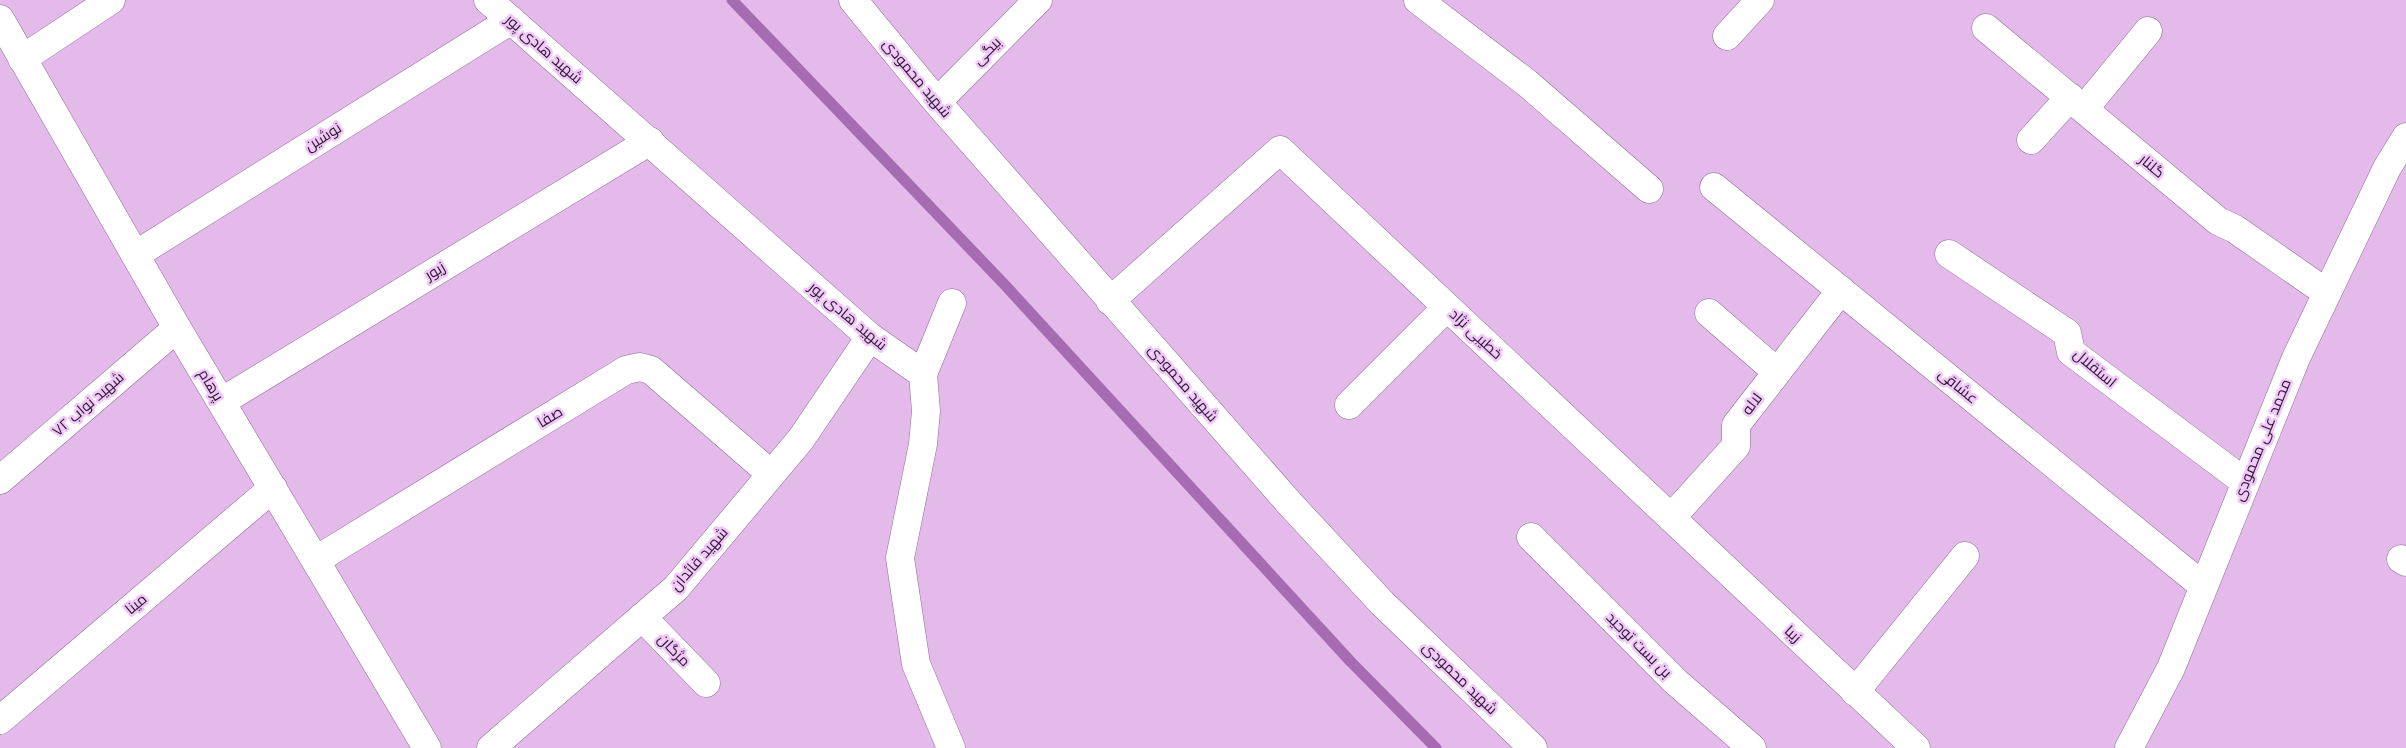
<svg xmlns="http://www.w3.org/2000/svg" width="2406" height="748" viewBox="0 0 2406 748" font-family="Arial,Cairo,sans-serif">
  <style>
    .lines { fill: none; stroke-linecap: round; stroke-linejoin: round }
    .stream { stroke: #a56cb1; stroke-width: 11 }
    .minor-casing { stroke: #906b98; stroke-width: 29 }
    .tertiary-casing { stroke: #906b98; stroke-width: 29 }
    .minor { stroke: #fff; stroke-width: 28 }
    .tertiary { stroke: #fff; stroke-width: 28 }
    .labels { text-anchor: middle; stroke-width: 5; stroke-linejoin: round; paint-order: stroke }
    .street-label { font-size: 15px; fill: #261729; stroke: #f1c7f9 }
  </style>
  <rect width="100%" height="100%" fill="#e4baeb"/>
  <g class="lines">
    <path class="stream" d="M732 0 1004 284 1351 662 1436 748"/>
    <defs>
      <path id="minor" d="M853 0 937 102 1291 505 1382 603 1533 748
        M1418 0 1527 83 1649 189
        M0 19 177 328 427 748
        M1986 28 2218 221 2235 229 2327 293
        M1727 36 1760 0
        M22 59 111 0
        M937 102 1038 0
        M2084 109 2148 31
        M2031 140 2070 97
        M1714 187 2202 585
        M1949 254 2067 333 2071 352 2245 482
        M135 255 511 20
        M1110 301 1280 150 1916 748
        M1709 313 1777 372
        M923 374 952 303
        M221 402 650 141
        M1349 405 1446 308
        M0 480 177 328
        M1671 518 1736 446V425L1841 290
        M1531 537 1676 682 1752 748
        M2401 559 2406 562
        M316 560 626 370 640 367 651 370 771 474
        M642 617 706 683
        M1855 692 1965 556
        M0 720 273 488
        M491 748 676 588 801 439 870 337
        M2129 748 2171 668 2296 358 2387 168 2406 137"/>
      <path id="tertiary" d="M488 0 870 337 923 374 926 411 923 444 900 558 916 664 951 748"/>
    </defs>
    <use href="#minor" class="minor-casing"/>
    <use href="#tertiary" class="tertiary-casing"/>
    <use href="#minor" class="minor"/>
    <use href="#tertiary" class="tertiary"/>
  </g>
  <g class="labels">
    <g class="street-label">
      <text transform="translate(544 49) rotate(41)" y="5">شهید هادی پور</text>
      <text transform="translate(987 51) rotate(-45)" y="5">بیگی</text>
      <text transform="translate(917 78) rotate(50)" y="5">شهید محمودی</text>
      <text transform="translate(323 137) rotate(-32)" y="5">نوشین</text>
      <text transform="translate(2152 166) rotate(40)" y="5">گلنار</text>
      <text transform="translate(435 271) rotate(-31)" y="5">زیور</text>
      <text transform="translate(848 316) rotate(40)" y="5">شهید هادی پور</text>
      <text transform="translate(1476 334) rotate(43)" y="5">خطیبی نژاد</text>
      <text transform="translate(2095 368) rotate(40)" y="5">استقلال</text>
      <text transform="translate(1183 383) rotate(49)" y="5">شهید محمودی</text>
      <text transform="translate(211 385) rotate(59)" y="5">پرهام</text>
      <text transform="translate(1958 386) rotate(39)" y="5">عشاقی</text>
      <text transform="translate(88 404) rotate(-41)" y="5">شهید نواب ۷۲</text>
      <text transform="translate(1752 404) rotate(-52)" y="5">لاله</text>
      <text transform="translate(550 417) rotate(-31)" y="5">صفا</text>
      <text transform="translate(2262 440) rotate(-68)" y="5">محمد علی محمودی</text>
      <text transform="translate(699 559) rotate(-49)" y="5">شهید قائدان</text>
      <text transform="translate(136 604) rotate(-40)" y="5">مینا</text>
      <text transform="translate(1793 634) rotate(43)" y="5">زیبا</text>
      <text transform="translate(1639 645) rotate(45)" y="5">بن بست توحید</text>
      <text transform="translate(674 650) rotate(46)" y="5">مژگان</text>
      <text transform="translate(1460 678) rotate(44)" y="5">شهید محمودی</text>
    </g>
  </g>
</svg>
